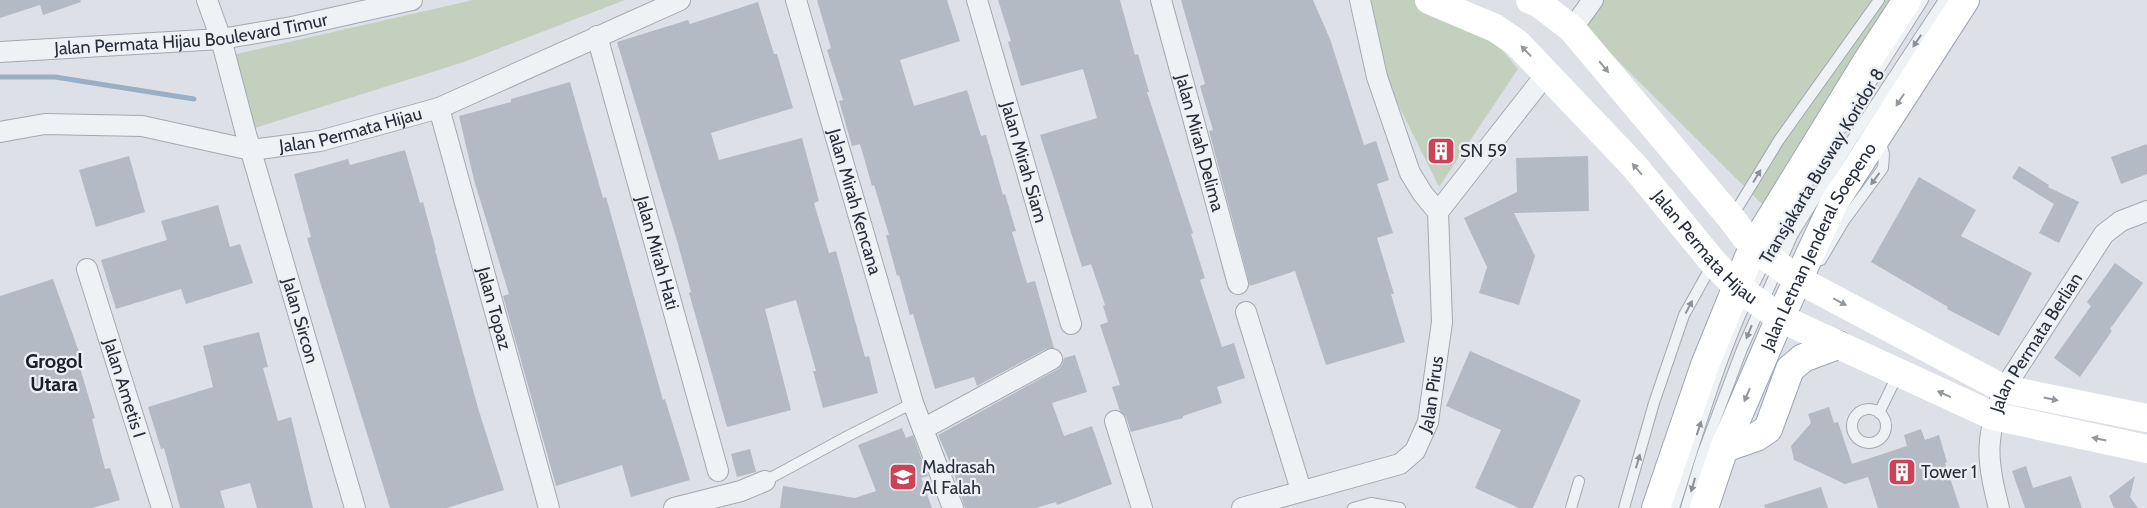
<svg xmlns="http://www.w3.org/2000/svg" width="2147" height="508" viewBox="0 0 2147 508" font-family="Cabin,sans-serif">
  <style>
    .green { fill: #c3d0be }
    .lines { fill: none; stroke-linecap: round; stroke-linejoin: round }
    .stream { stroke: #98afc7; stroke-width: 5 }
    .building { fill: #b4bac3 }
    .lane-casing { stroke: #a3a8b1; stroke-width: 12 }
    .street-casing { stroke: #a3a8b1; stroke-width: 22 }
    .primary-casing { stroke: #9ca5b2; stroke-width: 30 }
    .lane { stroke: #eff2f5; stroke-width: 10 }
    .street { stroke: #eff2f5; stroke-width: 20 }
    .secondary { stroke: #fff; stroke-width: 28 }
    .primary { stroke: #fff; stroke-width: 28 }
    .oneway { fill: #8b9099 }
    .oneway2 { fill: #93979e }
    .labels { text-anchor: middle; stroke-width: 4.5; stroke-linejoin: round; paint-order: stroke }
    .street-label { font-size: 18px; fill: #272f3d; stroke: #ecf0f4 }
    .poi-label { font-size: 18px; fill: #272f3d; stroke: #ecf0f4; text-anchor: start }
    .quarter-label { font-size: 20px; font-weight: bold; fill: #19202d; stroke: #ecf0f4 }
  </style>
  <rect width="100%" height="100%" fill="#dde1e7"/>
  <path class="green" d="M473 0H625L464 62 252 129 228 56Z
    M1369 0H1415L1488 33 1518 69 1439 187 1380 68Z
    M1603 0H1901L1766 208 1584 27Z"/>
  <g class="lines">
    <path class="stream" d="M0 77H55L194 99"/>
  </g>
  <path class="building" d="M0 0H80L81 2 43 15 40 5 0 18Z
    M817 0H947L960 41 900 60 914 106 967 90 981 136 986 135 1003 195 1005 194 1016 231 1012 232 1027 283 1035 281 1054 348 1046 349 977 386 974 377 935 389 913 314 910 315 899 275 897 276 886 235H889L874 185 872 186 860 144 852 146 839 101 843 100 827 50 831 48Z
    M998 0H1120L1135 55 1138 54 1149 92H1147L1193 233 1191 234 1205 278 1200 280 1222 347 1234 343 1245 378 1217 387 1222 403 1183 416V418L1131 432 1126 417 1120 411 1112 387 1120 385 1100 325 1108 322 1103 306 1105 305 1091 264 1082 267 1040 135 1097 118 1083 69 1021 86 1008 42 1011 41Z
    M1181 0H1313L1330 39 1364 145 1376 141 1389 180 1377 184 1393 233 1377 238 1394 294H1391L1405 342 1326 365 1295 271 1250 286 1209 131 1213 130 1200 86 1205 84Z
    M758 2 774 54H777L793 108 711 133 719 160 802 138 819 201 814 203 829 253 836 251 865 357 869 356 878 393 823 408 813 371H816L796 300 765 309 791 410 727 427 689 293 691 292 678 244 617 42 688 20 690 24Z
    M570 82 603 198 606 197 663 400 665 399 690 480 631 497 622 465 556 486 503 296 509 294 474 180 459 116 511 102V99Z
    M1432 140H1449L1450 162 1433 163Z
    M2147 144V174L2121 184 2111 157Z
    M405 150 420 203 423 202 436 250H435L478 408 504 490 447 508H390L321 285 307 238 311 237 294 174 348 159 350 165Z
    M129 156 145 212 96 227 79 170Z
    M1588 156 1589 211 1514 213 1535 256 1519 305 1479 293 1487 267 1464 218 1517 192 1516 158Z
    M2019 166 2049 185 2048 187 2079 202 2059 243 2039 233 2054 204 2012 178Z
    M1919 177 1976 210 1961 236 2032 273 1999 336 1947 309 1948 307 1871 262Z
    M218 205 230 247 240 244 253 283 186 304 181 289 116 309 101 260 167 240 161 221Z
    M2115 263 2143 283 2110 329 2112 331 2080 377 2054 358 2091 306 2087 302Z
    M53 279 84 366 80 368 95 418 92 419 105 469 110 468 120 500 92 508H0V296Z
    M259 332 268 367 263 368 278 421 291 417 313 508H257L250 483 220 491 225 508H180L164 448 161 449 148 407 213 387 203 346Z
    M1470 351 1581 400 1533 508H1519L1475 488 1501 430 1446 406Z
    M1075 355 1087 392 1052 403 1064 436 1092 426 1112 484 1057 505 1056 502 1036 508H965L952 467 938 435 1058 369 1062 365 1064 358Z
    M1829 407 1834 423 1838 422 1852 464 1907 446 1904 435 1921 429 1925 440 1939 435 1947 462 1945 463 1960 508H1878L1868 477 1845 484 1794 460 1791 446 1811 423 1808 414Z
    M902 428 906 438 913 435 928 476 921 478 932 508H780L783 486 855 498 876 491 858 445Z
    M750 449 756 472 737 477 731 454Z
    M2026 466 2033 488 2071 476 2082 508H2025L2012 471Z
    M2135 476 2130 497 2138 508H2114L2109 496Z
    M1821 487 1828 508H1765L1764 505Z"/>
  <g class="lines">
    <defs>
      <path id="lane" d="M1842 128 1923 0
        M1732 217 1779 140 1879 0
        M1821 260 1844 221 1883 168 1884 154 1880 139
        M1852 426a17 17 0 1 1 34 0a17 17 0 1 1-34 0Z
        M1879 413 1898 374
        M765 481 848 436 913 403
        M1353 508 1371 503 1400 508
        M1571 508 1579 481
        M1624 508 1654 403 1684 315 1713 263
        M1674 508C1697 436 1718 363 1750 293 1768 253 1791 215 1812 176
        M1686 508 1702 455 1742 349 1793 234 1846 149 1944 0"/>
      <g id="street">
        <path id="s1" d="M207 0 221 39 246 134 355 508"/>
        <path id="s2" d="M796 0 913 403 953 508"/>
        <path id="s3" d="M977 0 1071 324"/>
        <path id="s4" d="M1161 0 1238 284"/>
        <path d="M1572 29 1593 0"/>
        <path id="s5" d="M597 36 718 471"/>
        <path id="s6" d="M0 52 221 39 292 27 412 0"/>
        <path id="s7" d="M439 108 549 508"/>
        <path id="s8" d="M0 132 45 124 142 126 251 150 320 141 439 108 680 0"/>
        <path d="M1438 212 1547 73"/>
        <path id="s9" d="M87 269 162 508"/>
        <path d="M1246 312 1301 490"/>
        <path d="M1115 421 1142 508"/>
        <path d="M923 429 1052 359"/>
        <path d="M674 508 741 491 765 481"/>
        <path id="s10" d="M1242 508 1400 464 1415 451 1428 422 1442 322 1438 212 1423 194 1410 173 1377 77 1360 0"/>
        <path id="s11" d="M1999 508C1986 460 1985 436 2004 389L2104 234 2121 221 2147 211"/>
      </g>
      <g id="primary">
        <path d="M1724 448 1756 437 1768 429 1790 369 1803 358 1838 345"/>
        <path d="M1656 508 1705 365 1753 247 1866 63 1907 0"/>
        <path id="s13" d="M1704 508 1724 448 1780 318 1834 203 1965 0"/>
      </g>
    </defs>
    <use href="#lane" class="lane-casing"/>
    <use href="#street" class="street-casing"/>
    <use href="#primary" class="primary-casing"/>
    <use href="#lane" class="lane"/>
    <use href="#street" class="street"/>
    <g class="secondary">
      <path id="s12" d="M1429 0 1495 28 1517 43 1635 167 1713 262 1736 286 1780 318 1993 416 2147 449"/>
      <path d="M1530 0 1538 3 1572 29 1731 218 1753 247 1797 279 2004 389 2147 418"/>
    </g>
    <use href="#primary" class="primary"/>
  </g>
  <defs><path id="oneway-solid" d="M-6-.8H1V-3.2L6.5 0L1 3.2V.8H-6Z" transform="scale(1.25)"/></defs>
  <g class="oneway">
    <use href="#oneway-solid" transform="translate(1917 41) rotate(124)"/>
    <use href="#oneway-solid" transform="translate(1757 176) rotate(-59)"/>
    <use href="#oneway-solid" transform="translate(1875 179) rotate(126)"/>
    <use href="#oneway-solid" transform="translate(1689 307) rotate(-62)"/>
    <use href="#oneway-solid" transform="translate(1749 332) rotate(112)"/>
    <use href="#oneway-solid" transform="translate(1699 428) rotate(-72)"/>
    <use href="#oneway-solid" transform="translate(1638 461) rotate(-74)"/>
    <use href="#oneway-solid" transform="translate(1693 485) rotate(106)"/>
  </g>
  <g class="oneway2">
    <use href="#oneway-solid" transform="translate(1526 51) rotate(-134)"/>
    <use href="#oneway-solid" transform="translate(1604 67) rotate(50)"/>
    <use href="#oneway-solid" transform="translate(1900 100) rotate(123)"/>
    <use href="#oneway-solid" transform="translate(1637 169) rotate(-131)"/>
    <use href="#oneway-solid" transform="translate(1840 302) rotate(28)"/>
    <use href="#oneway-solid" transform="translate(1944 394) rotate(-156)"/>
    <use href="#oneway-solid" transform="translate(1747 395) rotate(113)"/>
    <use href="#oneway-solid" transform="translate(2051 399) rotate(12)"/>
    <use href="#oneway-solid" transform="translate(2099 439) rotate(-168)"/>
  </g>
  <defs>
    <symbol id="building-square" viewBox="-11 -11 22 22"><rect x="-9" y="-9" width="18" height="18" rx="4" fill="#cc4259" stroke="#ecf0f4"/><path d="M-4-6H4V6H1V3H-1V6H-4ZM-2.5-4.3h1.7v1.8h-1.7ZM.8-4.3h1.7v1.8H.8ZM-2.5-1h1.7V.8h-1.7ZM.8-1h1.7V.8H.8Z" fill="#fff"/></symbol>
    <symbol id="school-square" viewBox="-11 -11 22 22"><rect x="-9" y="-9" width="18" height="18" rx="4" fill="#cc4259" stroke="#ecf0f4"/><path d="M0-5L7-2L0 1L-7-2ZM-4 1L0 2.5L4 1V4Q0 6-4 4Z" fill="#fff"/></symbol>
  </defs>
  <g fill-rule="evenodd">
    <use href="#building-square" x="1425" y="135" width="32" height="32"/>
    <use href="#building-square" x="1886" y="456" width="32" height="32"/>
    <use href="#school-square" x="887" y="461" width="32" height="32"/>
  </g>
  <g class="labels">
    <g class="street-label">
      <text dy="6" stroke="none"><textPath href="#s6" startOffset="192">Jalan Permata Hijau Boulevard Timur</textPath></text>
      <text dy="6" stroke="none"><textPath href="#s8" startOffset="356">Jalan Permata Hijau</textPath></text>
      <text dy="6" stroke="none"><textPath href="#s4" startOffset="148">Jalan Mirah Delima</textPath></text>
      <text dy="6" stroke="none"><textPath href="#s3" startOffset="169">Jalan Mirah Siam</textPath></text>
      <text transform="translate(1822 166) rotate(-59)" y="6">Transjakarta Busway Koridor 8</text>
      <text dy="6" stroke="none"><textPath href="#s2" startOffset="210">Jalan Mirah Kencana</textPath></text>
      <text dy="6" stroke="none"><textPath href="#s12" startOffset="376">Jalan Permata Hijau</textPath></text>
      <text dy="6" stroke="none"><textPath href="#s13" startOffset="286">Jalan Letnan Jenderal Soepeno</textPath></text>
      <text dy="6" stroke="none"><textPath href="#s5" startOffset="225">Jalan Mirah Hati</textPath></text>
      <text dy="6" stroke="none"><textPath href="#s7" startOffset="208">Jalan Topaz</textPath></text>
      <text dy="6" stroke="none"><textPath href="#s1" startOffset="334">Jalan Sircon</textPath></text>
      <text dy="6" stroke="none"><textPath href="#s11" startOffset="178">Jalan Permata Berlian</textPath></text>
      <text dy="6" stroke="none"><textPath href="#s9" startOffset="125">Jalan Ametis I</textPath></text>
      <text dy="6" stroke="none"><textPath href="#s10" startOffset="244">Jalan Pirus</textPath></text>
    </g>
    <g class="poi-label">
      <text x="1460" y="157">SN 59</text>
      <text x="922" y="473">Madrasah<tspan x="922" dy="21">Al Falah</tspan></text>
      <text x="1921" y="478">Tower 1</text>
    </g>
    <g class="quarter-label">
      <text x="54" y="368">Grogol<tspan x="54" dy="23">Utara</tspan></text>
    </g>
  </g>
</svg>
